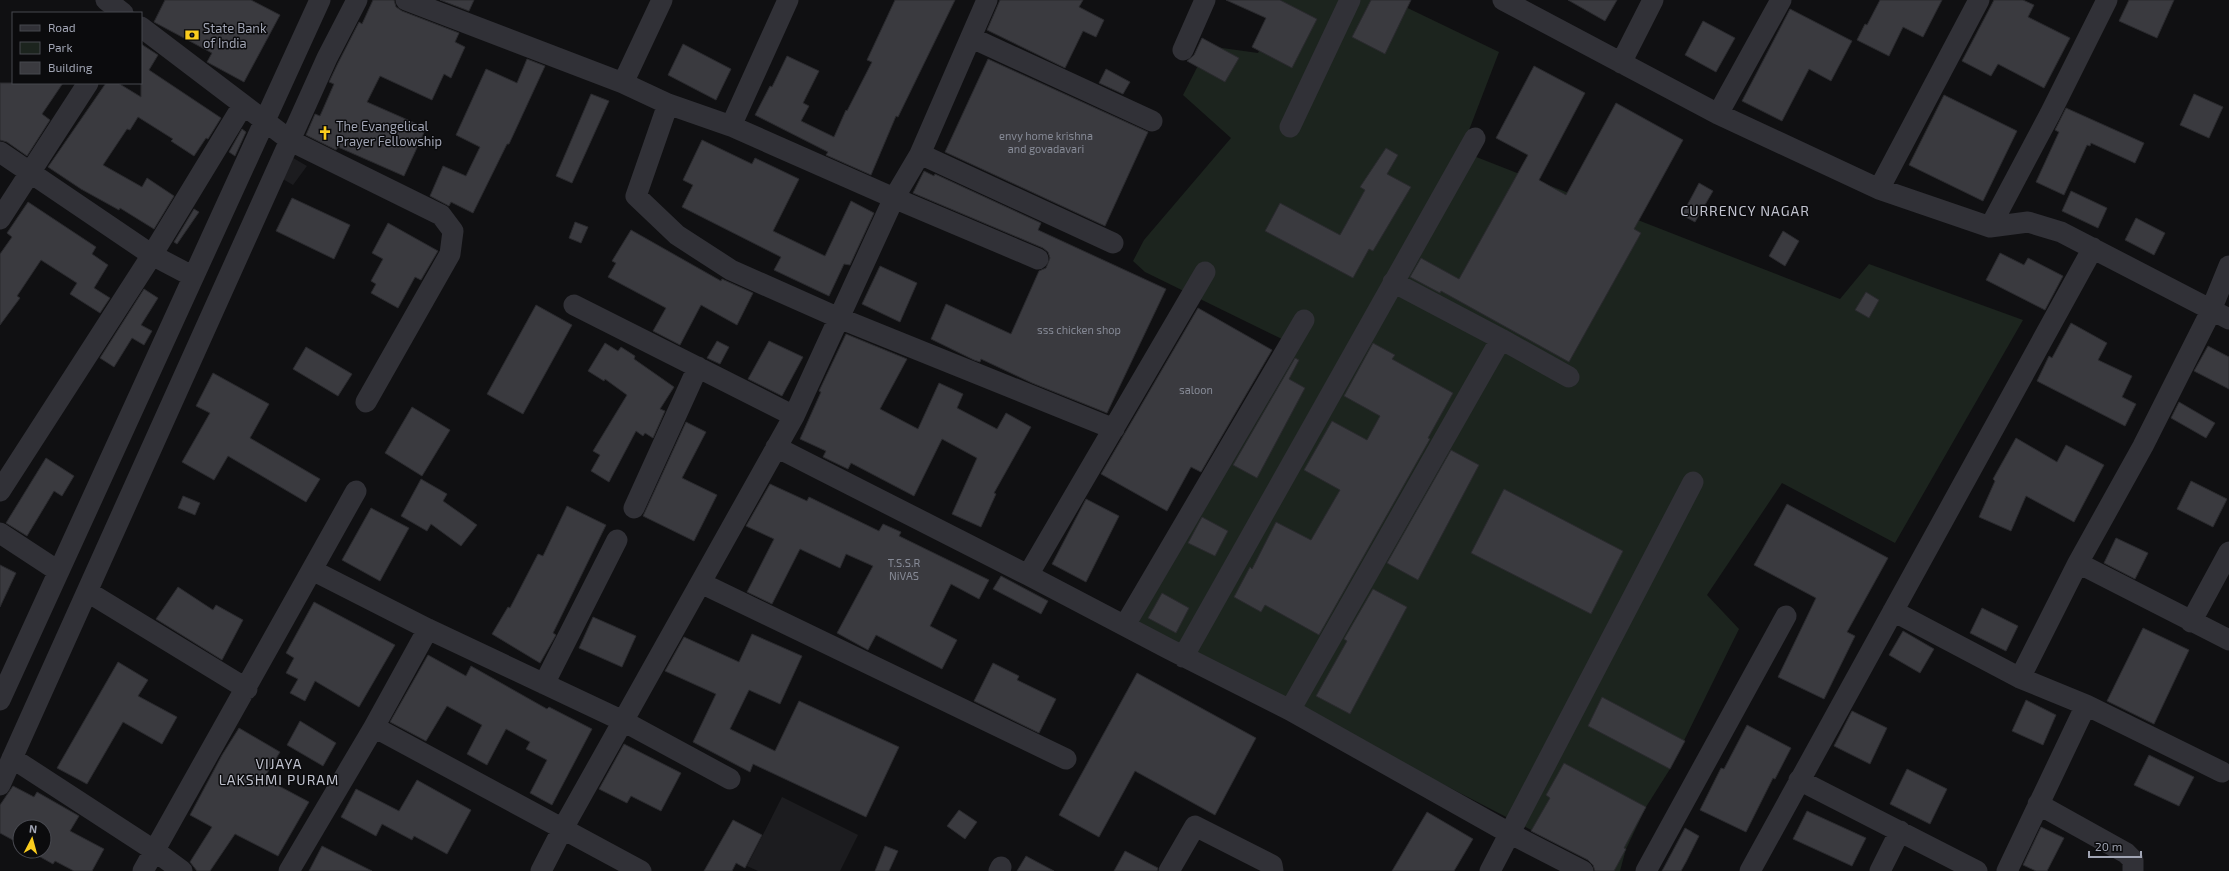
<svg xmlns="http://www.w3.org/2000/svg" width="2229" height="871" viewBox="0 0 2229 871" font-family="'Exo 2',sans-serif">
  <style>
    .built { fill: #1c1c1f }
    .green { fill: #1c241e }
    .building { fill: #3a3a3f; stroke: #2a2a2e }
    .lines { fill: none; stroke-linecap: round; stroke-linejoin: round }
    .minor { stroke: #313137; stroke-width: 21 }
    .labels { text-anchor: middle; stroke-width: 3; stroke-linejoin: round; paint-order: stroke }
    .number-label { font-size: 11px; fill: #868a96 }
    .poi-label { font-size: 13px; fill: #a0a4b3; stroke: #0b0b0d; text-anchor: start }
    .neighbourhood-label { font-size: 14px; letter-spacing: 1px; fill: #c1c3cf; stroke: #0b0b0d }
  </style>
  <rect width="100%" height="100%" fill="#101012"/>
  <path class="built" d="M288 155 307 166 293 185 276 175Z
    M782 797 858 835 840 871H758L747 866Z"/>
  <path class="green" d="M1282 0H1391L1499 52 1461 151 1840 299 1869 264 2023 320 1895 543 1782 483 1707 595 1739 629 1670 769 1646 807 1626 849 1620 871H1610L1119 616 1284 340 1145 272 1133 261 1144 240 1231 138 1183 95 1208 46 1258 53Z"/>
  <path class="building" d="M165 0H251L280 15 244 82 207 62 212 53 154 22Z
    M373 0H394L396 7 402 11 459 33 455 42 465 47 451 78 444 74 432 100 380 76 367 102 426 128 404 176 338 147 336 150 306 135 315 114 320 116 334 84 329 82 338 63 359 22 362 24Z
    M440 0H474L469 11Z
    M895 0H955L898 117 896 116 871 175 826 155 828 152 755 115 770 86 772 87 787 56 819 71 803 103 809 106 801 121 834 137 846 110 847 111 872 62 867 60Z
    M1000 0H1083L1079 7 1104 20 1096 37 1083 31 1065 68 987 30Z
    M1226 0H1280L1317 19 1292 68 1252 47 1266 18Z
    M1371 0H1411L1385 54 1352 37Z
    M1568 0H1617L1605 21Z
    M1880 0H1942L1923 37 1903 27 1889 56 1857 40 1865 24 1867 25Z
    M1994 0H2023L2034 5 2028 17 2070 38 2044 88 1998 64 1991 76 1962 61Z
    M2129 0H2174L2157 38 2119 21Z
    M1790 9 1852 41 1831 81 1809 69 1782 121 1742 101Z
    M1703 21 1735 38 1716 72 1685 55Z
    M1202 38 1239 58 1225 82 1187 61 1194 55Z
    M141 44 158 55 149 70 221 118 208 139 206 138 194 156 171 141 173 139 138 117 130 130 127 129 103 165 142 187 147 178 174 196 154 229 120 208 119 210 81 189 48 167 106 83H118L141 97Z
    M683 44 731 69 716 100 668 75Z
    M527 59 545 66 509 144H507L473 213 451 202 449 206 430 196 443 166 466 176 480 147 456 135 486 69 517 83Z
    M988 59 1148 132 1105 226 945 152Z
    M1534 66 1585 93 1539 180 1566 195 1616 103 1683 140 1634 229 1641 233 1569 362 1441 291 1440 293 1410 277 1421 258 1459 279 1528 155 1496 138Z
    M1106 69 1130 82 1123 94 1099 83Z
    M0 83H63L42 114 50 120 27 156 7 142 0 140Z
    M591 94 609 101 572 183 556 176Z
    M2194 94 2223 107 2209 138 2180 125Z
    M1944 95 2017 131 1983 201 1909 165Z
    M2066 108 2144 143 2135 163 2091 143 2090 146 2087 145 2064 195 2036 182 2059 132 2055 130Z
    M242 129 246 132 235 156 229 152Z
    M702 140 752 164 755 158 799 179 773 231 825 256 851 201 874 213 850 265 844 264 829 296 774 270 781 257 682 207 693 185 683 180Z
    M1386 148 1398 155 1387 174 1411 187 1373 251 1369 249 1353 278 1265 231 1280 203 1340 235 1365 190 1360 187Z
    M924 171 934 176 935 174 1041 223 1038 230 1166 289 1107 413 1032 383 981 359 980 362 974 360 931 339 946 304 1011 334 1039 271 1046 268 1050 258 1048 252 1043 248 913 193Z
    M1699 183 1713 191 1695 222 1682 215Z
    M2071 191 2107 208 2098 228 2062 211Z
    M292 198 350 225 334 259 276 231Z
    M28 202 96 247 92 254 108 265 94 288 110 298 100 313 70 294 77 283 41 260 17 296 20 298 0 325V254L12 237 7 233Z
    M194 209 199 212 177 244 174 242Z
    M2136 218 2165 233 2154 255 2125 240Z
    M575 222 588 227 581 243 569 238Z
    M388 223 438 251 421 280 415 277 398 308 371 293 376 284 371 281 383 259 372 253Z
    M631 230 721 281 722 279 753 293 737 325 701 305 680 345 653 331 666 308 608 277 616 263 612 261Z
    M1783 231 1799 241 1785 266 1769 256Z
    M2000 253 2024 265 2028 258 2063 276 2045 310 1986 280Z
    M880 266 917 283 900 322 862 304Z
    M144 289 158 298 141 325 152 331 144 345 132 338 114 367 100 358Z
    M1866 292 1879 300 1869 318 1855 310Z
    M536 305 572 325 523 414 487 394Z
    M1198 308 1272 350 1201 472 1191 467 1167 511 1101 474Z
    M2071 323 2107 343 2098 360 2132 376 2122 397 2136 404 2125 426 2037 381 2049 356 2052 358Z
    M846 334 907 359 880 409 918 429 939 383 963 394 957 408 997 429 1006 413 1031 427 994 493 996 494 981 527 952 514 977 458 942 439 914 496 851 463 848 469 823 457 826 451 800 439 821 392 819 391Z
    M717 341 729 347 720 364 707 358Z
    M769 341 803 357 782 396 748 379Z
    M605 343 618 351 621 347 635 356 634 359 674 387 660 409 665 411 653 438 645 433 643 436 636 431 609 482 591 471 600 455 593 451 627 395 605 379 604 381 588 371Z
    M1373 343 1395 355 1392 359 1453 393 1428 438 1430 439 1319 635 1265 605 1261 612 1234 597 1250 567 1252 569 1276 522 1311 540 1340 490 1304 470 1332 421 1367 440 1380 416 1344 396Z
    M2208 346 2229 357V389L2194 371Z
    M306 347 352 374 338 396 293 369Z
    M1295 358 1299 360 1289 379 1305 388 1257 478 1233 465Z
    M213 373 269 404 250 438 320 479 306 502 228 456 214 480 182 462 210 413 196 406Z
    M2179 402 2215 423 2206 438 2171 418Z
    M412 407 450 430 422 476 385 453Z
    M686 422 706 432 682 478 717 495 694 541 643 516Z
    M2016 438 2057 462 2066 445 2104 465 2074 522 2026 496 2011 531 1979 517 1995 481 1993 479Z
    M1451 450 1479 465 1418 580 1387 563Z
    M46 458 74 476 62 496 54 491 27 536 6 523Z
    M421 479 447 494 443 501 477 525 461 546 431 524 427 531 401 516Z
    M2191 481 2227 499 2213 527 2177 509Z
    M770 484 807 501 809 497 879 531 883 524 901 532 899 536 989 580 979 599 951 584 930 626 957 640 942 669 876 635 868 650 837 633 873 566 846 554 840 568 800 549 772 604 747 592 774 539 746 526Z
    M1504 489 1623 551 1591 614 1471 553Z
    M183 496 200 503 195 515 178 508Z
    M1086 499 1119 516 1086 582 1052 564Z
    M1787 504 1888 558 1847 632 1855 636 1824 699 1778 677 1816 598 1754 565Z
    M567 506 606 525 553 633 556 635 540 663 492 634 508 607 510 608 538 554 543 556Z
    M371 508 409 528 380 581 342 560Z
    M1202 517 1228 531 1215 556 1188 543Z
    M2116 538 2148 553 2135 579 2104 563Z
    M0 565 16 573 0 607Z
    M1001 576 1048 601 1041 614 993 589Z
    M178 587 213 610 216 605 243 620 222 660 156 619Z
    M1373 589 1407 607 1350 714 1316 696 1347 641 1344 639Z
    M1162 593 1189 608 1176 633 1148 618Z
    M314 602 395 645 359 707 315 681 305 701 290 693 298 679 286 673 294 658 286 653Z
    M1982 608 2018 626 2006 651 1970 633Z
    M593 617 636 636 622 667 579 648Z
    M2143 628 2189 650 2154 724 2107 701Z
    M1903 631 1934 649 1920 673 1889 655Z
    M752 634 802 656 780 704 749 690 730 729 775 751 799 701 899 747 866 817 753 764 750 772 693 742 716 694 665 671 684 637 739 662Z
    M428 655 466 676 471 666 547 709 549 707 592 729 552 805 530 793 547 760 526 749 530 742 506 729 487 765 467 754 482 725 447 706 426 741 390 722Z
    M118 662 148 680 138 696 177 717 162 744 123 722 87 784 57 768Z
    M993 663 1019 676 1017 680 1056 699 1039 733 974 701Z
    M1137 673 1256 738 1215 815 1135 771 1099 837 1059 815Z
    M1602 697 1685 741 1670 769 1588 726Z
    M2026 700 2056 715 2043 745 2012 731Z
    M1852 711 1887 728 1870 764 1834 746Z
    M300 721 336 743 323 766 287 745Z
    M1747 725 1791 748 1775 779 1773 778 1746 832 1700 810 1721 768 1724 769Z
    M239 728 280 752 264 778 309 802 278 856 235 834 210 871H197L190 862 212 827 190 815 222 755Z
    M624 744 681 773 661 811 631 796 627 803 599 789Z
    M2149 755 2194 777 2179 806 2134 785Z
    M1564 763 1646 807 1624 848 1626 849 1614 871H1595L1593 865 1588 860 1531 831 1550 798 1546 795Z
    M1907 769 1947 789 1930 824 1890 804Z
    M417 780 471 810 447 854 414 836 412 840 382 824 376 836 341 817 356 789 399 811Z
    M13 786 34 797 37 792 79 816 70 831 104 849 92 871H74L55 861 53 864 35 854 36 852 34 851H44V827H20V844L0 833V805Z
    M959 810 977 822 965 839 947 826Z
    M1807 811 1866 838 1852 866 1793 839Z
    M1427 812 1473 839 1454 871H1392Z
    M733 820 762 835 745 868 736 863 732 871H704Z
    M2041 827 2064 838 2047 871H2036L2023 865Z
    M1685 828 1699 836 1686 862 1681 871H1662Z
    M322 846 372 871H309Z
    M885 846 898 851 889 871H875Z
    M1125 851 1158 868 1157 871H1114Z
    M1026 856 1054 871H1017Z"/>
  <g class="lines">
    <path class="minor" d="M106 0 123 13
      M406 0 623 83 668 104 731 126 894 198 920 154 987 0
      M1503 0 1718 114 1879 189 1990 227 2028 222 2061 232 2229 319
      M141 27 291 141 441 215 453 231 450 254 366 402
      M972 38 1152 121
      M1183 50 1205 0
      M1621 63 1653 0
      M623 83 662 0
      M668 104 636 196 677 235 731 270 839 318 1114 429
      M1718 114 1781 0
      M731 126 788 0
      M1290 127 1350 0
      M0 152 152 255 192 276
      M920 154 1113 243
      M1879 189 1979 0
      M0 219 88 83
      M1990 227 2050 114 2107 0
      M1393 282 1501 339 1569 377
      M574 305 794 416
      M776 447 1028 575 1169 649 1290 710 1509 833 1583 871
      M0 491 152 255 243 105
      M634 508 698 367
      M0 533 58 571
      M2078 563 2229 640
      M312 570 428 629 623 721 730 779
      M1028 575 1205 272
      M701 583 1066 759
      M88 592 247 689
      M1893 611 2020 678 2086 705 2222 772
      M2191 622 2229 552
      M1125 625 1304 320
      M1183 657 1475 138
      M2020 678 2078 563 2143 446 2209 315 2229 266
      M544 684 617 540
      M0 700 320 0
      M1290 710 1501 339
      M374 727 641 871
      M12 758 155 851 182 871
      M1799 780 1977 871
      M0 785 327 58 357 0
      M2038 804 2126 853 2133 860V871
      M143 871 356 491
      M289 871 374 727 428 629
      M541 871 562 830 794 416 894 198 1038 259
      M999 871 1001 867
      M1169 871 1195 826 1272 865 1273 871
      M1490 871 1693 482
      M1646 871 1786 616
      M1750 871 2093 248
      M1880 871 1900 831
      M2007 871 2086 705"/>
  </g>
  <defs>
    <symbol id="bank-bare" viewBox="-9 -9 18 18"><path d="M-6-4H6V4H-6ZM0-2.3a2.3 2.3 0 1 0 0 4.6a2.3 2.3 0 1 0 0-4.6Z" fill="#fbcd1e" stroke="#0b0b0d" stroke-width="2.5" paint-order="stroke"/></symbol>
    <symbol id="church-bare" viewBox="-9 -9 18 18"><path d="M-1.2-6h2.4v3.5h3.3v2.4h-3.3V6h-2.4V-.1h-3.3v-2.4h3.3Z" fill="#fbcd1e" stroke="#0b0b0d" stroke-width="2.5" paint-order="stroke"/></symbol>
  </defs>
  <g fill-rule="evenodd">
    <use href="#bank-bare" x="182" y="25" width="20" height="20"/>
    <use href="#church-bare" x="315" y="123" width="20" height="20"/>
  </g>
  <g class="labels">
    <g class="number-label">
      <text x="1046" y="140">envy home krishna<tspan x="1046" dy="13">and govadavari</tspan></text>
      <text x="1079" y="334">sss chicken shop</text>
      <text x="1196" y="394">saloon</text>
      <text x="904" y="567">T.S.S.R<tspan x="904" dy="13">NiVAS</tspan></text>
    </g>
    <g class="poi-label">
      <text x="203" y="33">State Bank<tspan x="203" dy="15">of India</tspan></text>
      <text x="336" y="131">The Evangelical<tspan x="336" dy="15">Prayer Fellowship</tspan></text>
    </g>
    <g class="neighbourhood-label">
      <text x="1745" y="216">CURRENCY NAGAR</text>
      <text x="279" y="769">VIJAYA<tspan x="279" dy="16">LAKSHMI PURAM</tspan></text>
    </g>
  </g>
  <rect x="12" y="12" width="130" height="72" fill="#0b0b0d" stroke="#47484f"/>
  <rect x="20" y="25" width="20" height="6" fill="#313137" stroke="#47484f"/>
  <text x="48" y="32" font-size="12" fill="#a0a4b3">Road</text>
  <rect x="20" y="42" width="20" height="12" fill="#1c241e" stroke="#47484f"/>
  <text x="48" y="52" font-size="12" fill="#a0a4b3">Park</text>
  <rect x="20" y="62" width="20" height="12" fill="#3a3a3f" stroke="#47484f"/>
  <text x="48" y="72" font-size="12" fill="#a0a4b3">Building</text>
  <g transform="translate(32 839) rotate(6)"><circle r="19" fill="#0b0b0d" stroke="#47484f"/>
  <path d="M0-3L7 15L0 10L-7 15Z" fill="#fbcd1e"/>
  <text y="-6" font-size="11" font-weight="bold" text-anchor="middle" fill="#a0a4b3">N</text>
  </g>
  <path d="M2089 851v6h52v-6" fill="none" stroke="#a0a4b3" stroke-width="2"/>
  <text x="2095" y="851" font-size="12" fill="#a0a4b3" stroke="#0b0b0d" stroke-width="3" paint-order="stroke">20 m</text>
</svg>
